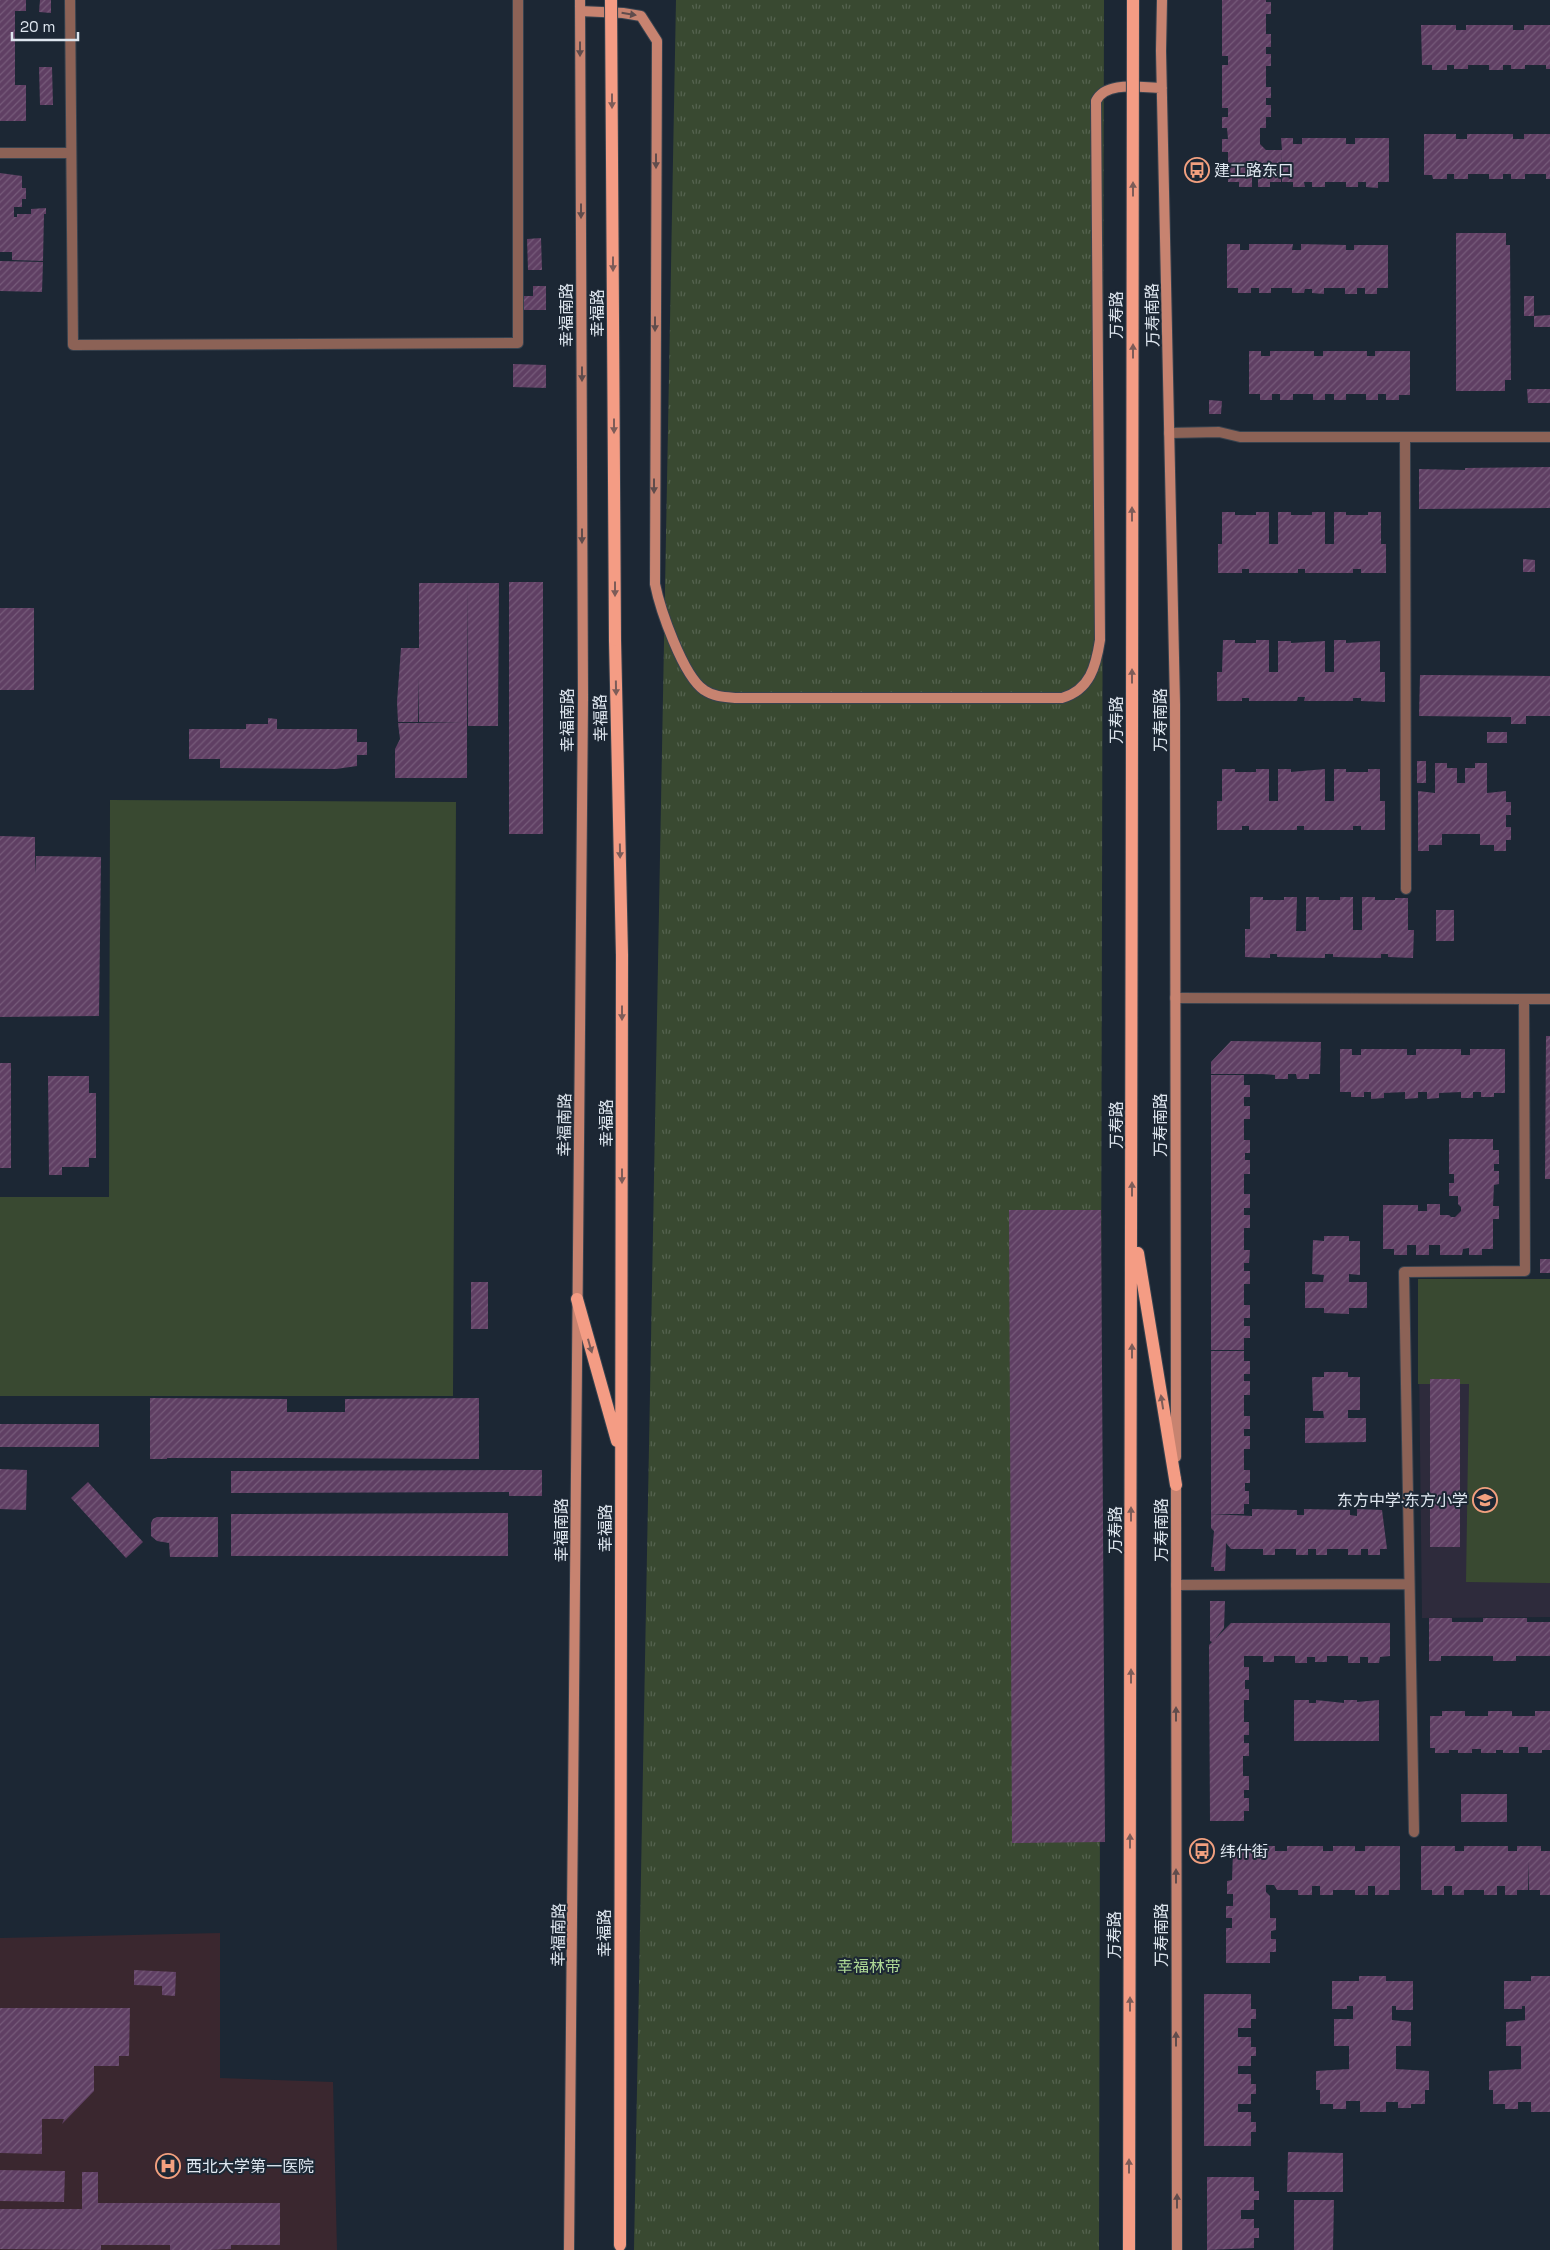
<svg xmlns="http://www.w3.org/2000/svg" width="1550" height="2250" viewBox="0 0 1550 2250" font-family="'Space Grotesk','Noto Sans SC',sans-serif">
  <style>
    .education { fill: #2e2b3c }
    .medical { fill: #3a272f }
    .grass { fill: url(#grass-tufts) }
    .pitch { fill: #394931 }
    .building { fill: url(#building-hatch) }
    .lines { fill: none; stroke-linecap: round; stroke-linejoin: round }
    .minor-casing { stroke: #37424e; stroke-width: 12 }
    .tertiary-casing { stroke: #37424e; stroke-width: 12 }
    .secondary-casing { stroke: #37424e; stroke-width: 12 }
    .primary-casing { stroke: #37424e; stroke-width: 14 }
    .minor { stroke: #8c6256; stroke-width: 10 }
    .tertiary { stroke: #8c6256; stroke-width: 10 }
    .secondary { stroke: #c78370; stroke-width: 10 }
    .primary { stroke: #f49c84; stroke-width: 12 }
    .primary-bridge-casing { stroke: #37424e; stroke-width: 14; stroke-linecap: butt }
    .primary-bridge { stroke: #f49c84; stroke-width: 12 }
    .oneway { fill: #604c4c }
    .oneway2 { fill: #7d5c58 }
    .labels { text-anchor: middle; stroke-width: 4; stroke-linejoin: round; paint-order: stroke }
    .poi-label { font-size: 16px; fill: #dee6ef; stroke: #1c2734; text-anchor: start }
    .street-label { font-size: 16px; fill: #dee6ef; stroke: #1c2734 }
    .park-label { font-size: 16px; fill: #add895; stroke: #1c2734 }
  </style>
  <defs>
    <pattern id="grass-tufts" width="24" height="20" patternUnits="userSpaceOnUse" patternTransform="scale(1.25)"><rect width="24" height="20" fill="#394931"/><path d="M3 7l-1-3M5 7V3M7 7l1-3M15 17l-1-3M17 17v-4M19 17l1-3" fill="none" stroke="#55634f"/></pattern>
    <pattern id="building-hatch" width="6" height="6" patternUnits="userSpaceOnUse" patternTransform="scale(1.25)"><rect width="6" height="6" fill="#5f3f63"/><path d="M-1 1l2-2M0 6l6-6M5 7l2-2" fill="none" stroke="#765b7a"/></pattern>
  </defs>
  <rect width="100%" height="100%" fill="#1c2734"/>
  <path class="education" d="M1418 1279H1550V1617L1422 1618Z"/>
  <path class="medical" d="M220 1933V2078L333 2082 337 2250H0V1938Z"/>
  <path class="grass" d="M676 0H1104L1099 2250H634Z"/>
  <path class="pitch" d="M110 800 456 802 453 1396H0V1197H109Z
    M1418 1279H1550V1583L1466 1582 1469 1384H1418Z"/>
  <path class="building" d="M0 0H26V11H15V85H26V121H0Z
    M40 0H51V13L39 12Z
    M1222 0H1266V2H1271V14H1266V34H1271V47H1266V54H1271V66H1266V87H1271V98H1266V105H1271V117H1266V128H1260V144L1266 150H1282L1281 138H1293V144H1302V138H1346V144H1355V138H1389V182H1378V188L1366 187V182H1358V187H1346V182H1325V187H1312V182H1304L1305 187H1293V182H1282V153L1281 182H1270V187H1258V178H1252V187H1239V182H1228V152H1222V139H1228L1227 128H1222V117H1228V108H1222V65H1228V56H1222Z
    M1421 25H1456V30H1466V25H1513V30H1524V25H1550V69H1546V65H1525V69H1511V65H1503V70H1489V65H1468V69H1454V65H1447V70H1432V65H1422Z
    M39 67H52L53 105H40Z
    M1424 134H1456V139H1467V134H1513V139H1524V134H1550V179H1546V174H1525V179H1511V174H1503V179H1489V174H1468V179H1454V174H1447V179H1433L1432 175H1424Z
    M0 173 22 176V188H26V199H22V207H14V217H17V214H31V209L46 208V214H44L43 261 12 260V252H0Z
    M1456 233H1506V245H1510L1511 380H1505V391H1456Z
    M541 238 542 270H528L527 239Z
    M1227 244H1240V250H1249V244H1293L1292 250H1301V244L1346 245V250H1354V245H1388V288H1377V294H1365V288H1357V294H1345V288H1324V294L1312 293V289H1305L1304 293H1292V288H1271V293H1259V288H1251V293H1238V288H1227Z
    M0 261 43 262 42 292 0 291Z
    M533 286H546V310H513V296H533Z
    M1524 296H1534V316H1524Z
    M1550 315V327H1534V316Z
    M1249 351H1261V356H1270V351H1314V356H1323V351H1367V356H1375V351H1410V395H1399V400H1386V394H1378V400H1366V394H1346V400H1334V394H1325V400H1313V394H1293V400H1280V394H1272V400H1260V394H1249Z
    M513 364 546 365V388L513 387Z
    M1527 389H1550V403H1528Z
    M1209 400 1222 401 1221 414H1209Z
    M1550 467V508L1419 509V469L1465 470V468Z
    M1222 512H1235V515H1256V512H1269V544H1278V512H1291V515H1312V512H1325V544H1334V512H1346V515H1368V512H1381V544H1386V573H1361V569H1353V573H1305V569H1298V573H1249V569H1242V573H1218V544H1222Z
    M1523 559 1535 560V572H1523Z
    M509 582H543V834H509Z
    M419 583H467V778H395V749L400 739 398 723H461L419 722V677L418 722H398L397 702 401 648H419Z
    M467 583H499L498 726H468Z
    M0 608H34V690H0Z
    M1223 640H1235V643H1256V640H1269V672H1278V641H1291V643L1325 641V672H1334V640H1346V643L1380 641V672H1385V702L1361 701V698H1353V701H1304L1305 697H1298L1297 701H1249V698H1242V701H1217V672H1222Z
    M1420 675H1433L1432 702 1433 675 1550 676V716H1526V724H1511V717L1419 716Z
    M268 718 277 719V729H357V742H367V755H357V766L336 769 220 768V759H189V729H246V724H268Z
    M1487 732H1507V743H1487Z
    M1417 761H1426V783H1417Z
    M1435 763H1447V768H1457V783H1465V768H1475V763H1487V793L1506 791V802H1511V815H1506V827H1511V840H1506V851H1494V845H1480V834H1442V845H1429V851H1418V791L1435 793Z
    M1222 769H1235V772H1256V769H1269V801H1278V769H1291V772L1325 769V801H1334V769H1346V772H1368V769H1380V801H1385V830H1361V826H1353V830H1304V826H1297V830H1249V826H1242V830H1217V801H1222Z
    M0 836 35 837V874L36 856 101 857 99 1016 0 1017V878H36H0Z
    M1250 897H1263V900H1284V897H1297L1296 931H1306V897H1319V900H1340V897H1353V930H1362V897H1375V900H1395V898H1408V930H1414L1413 958 1388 957V954H1381V958L1333 957V954H1325V958L1277 957V954H1270V958L1245 957V929H1250Z
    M1436 910H1454V941H1436Z
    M1546 1036H1550V1179H1545Z
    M1231 1041 1321 1042 1320 1074H1309V1079H1297L1296 1074H1288V1079H1275V1075L1263 1074H1211V1062Z
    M1340 1049H1352V1055H1361V1049H1407V1055H1416V1049H1461V1055H1470V1049H1505V1093H1494V1097H1481V1092H1473V1098H1461V1092L1439 1093V1098L1427 1099V1092H1418V1098L1405 1099V1092L1384 1093V1098L1371 1099V1092H1364V1097H1351V1092H1340Z
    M0 1063H11V1168H0Z
    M1211 1075H1244V1085H1250V1097H1244V1106H1250V1119H1244V1140H1250V1153H1245V1160H1250V1174H1244V1194H1250V1208H1244V1215H1250V1228H1244V1250H1250L1249 1263H1244V1271H1250V1284H1244V1305H1250V1318H1244V1326H1250V1338H1244V1350H1211Z
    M48 1076H89V1093H96V1158H89V1167H62V1175H49Z
    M1449 1139H1493V1150H1499V1164H1494V1171H1499V1184L1494 1185 1493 1206H1499V1219H1493V1249H1482V1255H1469V1248L1463 1249 1462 1255H1440V1245H1429V1255H1416V1245H1407V1255H1394V1249H1383V1205H1418V1211H1427V1204H1440V1215H1449L1451 1217H1455L1461 1211V1207L1458 1204V1196H1449V1183H1454V1174H1449Z
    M1009 1210H1101L1105 1842 1012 1843Z
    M1324 1236H1349V1241H1360V1275L1349 1274V1282H1367V1308H1349V1314L1324 1313V1308H1305V1282H1323L1324 1275 1312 1274 1313 1240 1324 1241Z
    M1540 1259H1550V1273H1540Z
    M471 1282H488V1329H471Z
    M1211 1351H1244V1361H1250V1374H1244V1381H1250V1395H1244V1416H1250V1429H1244V1436H1250V1449H1244V1470H1250V1483H1245V1491H1249V1504H1244V1514H1211Z
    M1324 1372H1348V1377H1360V1410H1348V1418H1366V1442L1305 1443V1418H1324L1323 1411H1313L1312 1377H1324Z
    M1430 1379H1460V1547H1430Z
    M150 1398 287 1399V1412H345V1399L479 1398V1459L299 1458H167V1459H150Z
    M0 1424H99V1447H0Z
    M0 1469 27 1470 26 1510 0 1509Z
    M542 1470V1496H509V1492L231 1493V1471Z
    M88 1482 143 1542 126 1558 71 1498Z
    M1252 1509 1297 1510V1515H1304V1509L1350 1510V1515L1357 1516V1509L1382 1510 1387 1549H1380V1555H1368V1549H1361V1555H1348V1549H1327V1555H1316V1549H1308V1555H1296V1549H1275V1555H1263V1549H1231L1226 1543 1225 1571H1214V1567H1211L1214 1531 1211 1528V1514L1252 1516Z
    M508 1513V1556H231V1514Z
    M157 1517H218V1557H170L169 1543 157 1541 151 1536V1523L153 1519Z
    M1210 1601H1225L1224 1628 1216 1638 1231 1623H1390V1656L1380 1657 1379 1663H1368V1657H1360V1663H1348V1656H1327V1662H1315V1657H1307V1663H1295V1656H1274V1662H1263V1656H1244V1667H1249V1680H1245V1689H1249V1700H1244V1722H1249V1735H1244V1743H1249V1756H1243V1776H1249V1790H1244V1798H1249V1811H1244V1821H1210L1209 1645 1212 1642 1210 1641Z
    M1429 1618H1452V1622H1483V1618H1527V1622H1550V1656H1516V1661H1493V1656H1441V1661H1429Z
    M1294 1700H1309V1703H1316V1700L1344 1703V1700H1357V1702L1379 1700V1741H1294Z
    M1442 1711H1465V1716H1488V1711H1512V1716H1535V1711H1550V1750H1542V1753H1528V1747H1519V1753H1503V1750H1496V1753H1481V1749H1472V1753H1458V1750H1449V1753H1435V1748H1430V1716H1442Z
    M1461 1794H1507V1822H1461Z
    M1244 1846H1256V1851H1263V1846H1275V1851H1287V1846H1323V1851H1333V1846H1355V1851H1365V1846H1400V1890H1389V1895H1375V1886H1368V1895H1355V1890H1333V1895H1320V1886H1312V1895H1298V1890H1277L1274 1885H1266V1892L1270 1896V1918H1276V1930L1271 1931V1939H1276V1952H1270V1963H1226V1928H1232V1918H1226V1906H1233V1894H1227V1881L1232 1880 1233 1851H1244Z
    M1421 1846H1455V1851H1464V1846H1508V1851H1517V1846H1541V1851H1550V1895H1540V1890H1529L1528 1861V1890H1517V1895H1505V1886H1497V1895H1484V1890H1464V1895H1452V1886H1444V1895H1432V1890H1421Z
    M134 1970 176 1972 175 1996 162 1995V1986L134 1985Z
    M1359 1976H1386V1981H1413V2010H1396V2006H1392V2020L1411 2022V2046H1396V2069L1429 2071V2090H1425V2104H1411V2108H1398V2102H1386V2112H1360V2101H1346V2109H1333V2104H1320V2090H1316V2071L1349 2069V2046H1334V2019H1353V2006H1347V2009H1332V1981H1359Z
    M1531 1976H1550V2112H1531V2102H1518V2109H1505V2104H1493V2090H1489V2071L1521 2069V2046H1506V2022L1525 2020V2006H1522V2009H1504V1981H1531Z
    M1204 1994H1251V2009H1256V2019H1251V2028H1238V2037H1251V2047H1256V2056H1251V2066H1238V2074H1251V2084H1256V2094H1251V2104H1238V2112H1251V2122H1256V2132H1251V2146H1204Z
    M0 2008H130L129 2056H119V2066H94V2091L62 2124 64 2119H42V2154L0 2153Z
    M1288 2152 1343 2153V2192H1287Z
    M0 2170 65 2171 64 2202 0 2201Z
    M82 2172H98V2203H280V2245H231V2249L210 2250H170V2245H101V2250L0 2249V2209H82Z
    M1207 2177H1254V2191H1259V2200H1254V2210H1241V2219H1254V2228H1259V2238H1254V2248L1207 2250Z
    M1294 2200H1334L1333 2250H1294Z"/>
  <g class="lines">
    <defs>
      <path id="minor" d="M70 0 73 345 518 343V0
        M0 153H70
        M1169 433 1219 432 1240 437H1550
        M1405 437 1406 889
        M1176 1585 1408 1584
        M1414 1832 1404 1272 1525 1271 1524 999"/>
      <path id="tertiary" d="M1175 998 1550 999"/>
      <path id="secondary" d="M1162 0 1161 51 1175 704 1176 1457
        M580 11 623 13 641 16 657 41 655 584C660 609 683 676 704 690 714 697 726 697 737 698H1062C1090 690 1096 666 1100 640L1096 101C1106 80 1142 88 1162 88
        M1176 1479 1177 2250
        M569 2250 583 698 580 0"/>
      <path id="primary" d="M615 640 622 955 620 2245
        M1138 1253 1176 1485
        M577 1299 617 1441
        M1129 2250 1132 725"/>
    </defs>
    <use href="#minor" class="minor-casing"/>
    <use href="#tertiary" class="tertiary-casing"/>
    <use href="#secondary" class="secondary-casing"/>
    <use href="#primary" class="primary-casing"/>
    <use href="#minor" class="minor"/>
    <use href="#tertiary" class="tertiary"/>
    <use href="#secondary" class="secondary"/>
    <use href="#primary" class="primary"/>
    <defs>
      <path id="primary-bridge" d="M611 0 615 640
        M1132 725 1133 0"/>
    </defs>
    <use href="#primary-bridge" class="primary-bridge-casing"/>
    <use href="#primary-bridge" class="primary-bridge"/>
  </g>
  <defs><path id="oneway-solid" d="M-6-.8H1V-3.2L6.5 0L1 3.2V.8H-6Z" transform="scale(1.25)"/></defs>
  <g class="oneway">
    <use href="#oneway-solid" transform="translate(629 14) rotate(9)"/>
    <use href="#oneway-solid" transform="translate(580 49) rotate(90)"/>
    <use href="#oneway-solid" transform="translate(656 161) rotate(90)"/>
    <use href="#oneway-solid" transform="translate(581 211) rotate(90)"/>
    <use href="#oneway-solid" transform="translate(655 324) rotate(90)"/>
    <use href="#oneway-solid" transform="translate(582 374) rotate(90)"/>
    <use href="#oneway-solid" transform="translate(654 486) rotate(90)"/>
    <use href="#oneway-solid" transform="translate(582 536) rotate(90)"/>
    <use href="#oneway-solid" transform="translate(1176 1714) rotate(-90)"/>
    <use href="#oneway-solid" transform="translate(1176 1876) rotate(-90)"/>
    <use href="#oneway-solid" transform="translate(1176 2039) rotate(-90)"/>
    <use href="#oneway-solid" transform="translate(1177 2201) rotate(-90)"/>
  </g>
  <g class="oneway2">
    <use href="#oneway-solid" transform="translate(612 101) rotate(90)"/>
    <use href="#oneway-solid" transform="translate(1133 189) rotate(-90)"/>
    <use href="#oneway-solid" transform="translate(613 264) rotate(90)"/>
    <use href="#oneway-solid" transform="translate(1133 351) rotate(-90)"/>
    <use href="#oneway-solid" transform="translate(614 426) rotate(90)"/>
    <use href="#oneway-solid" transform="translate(1132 514) rotate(-90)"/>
    <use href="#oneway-solid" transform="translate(615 589) rotate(90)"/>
    <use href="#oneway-solid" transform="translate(1132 676) rotate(-90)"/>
    <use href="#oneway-solid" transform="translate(616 688) rotate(89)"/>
    <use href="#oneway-solid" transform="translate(620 851) rotate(89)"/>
    <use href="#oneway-solid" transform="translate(622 1013) rotate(90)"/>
    <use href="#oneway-solid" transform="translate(622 1176) rotate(90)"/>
    <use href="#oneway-solid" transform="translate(1132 1189) rotate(-90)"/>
    <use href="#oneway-solid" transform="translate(590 1346) rotate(74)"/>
    <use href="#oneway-solid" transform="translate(1132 1351) rotate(-90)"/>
    <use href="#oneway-solid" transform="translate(1162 1402) rotate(-99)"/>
    <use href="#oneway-solid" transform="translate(1131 1514) rotate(-90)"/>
    <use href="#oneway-solid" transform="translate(1131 1676) rotate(-90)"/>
    <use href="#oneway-solid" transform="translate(1130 1841) rotate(-90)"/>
    <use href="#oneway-solid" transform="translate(1130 2004) rotate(-90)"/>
    <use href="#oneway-solid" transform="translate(1129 2166) rotate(-90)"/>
  </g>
  <defs>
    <symbol id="bus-ring" viewBox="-11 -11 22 22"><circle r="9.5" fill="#1c2734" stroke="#f2a07f" stroke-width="1.5"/><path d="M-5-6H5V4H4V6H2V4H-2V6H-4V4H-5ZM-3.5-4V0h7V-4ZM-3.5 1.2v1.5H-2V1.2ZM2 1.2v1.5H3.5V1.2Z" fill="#f2a07f"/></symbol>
    <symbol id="school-ring" viewBox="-11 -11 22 22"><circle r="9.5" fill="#1c2734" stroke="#f2a07f" stroke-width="1.5"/><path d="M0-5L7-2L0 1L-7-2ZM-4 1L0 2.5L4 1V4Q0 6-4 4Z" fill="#f2a07f"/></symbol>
    <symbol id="hospital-ring" viewBox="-11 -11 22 22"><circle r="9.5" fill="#1c2734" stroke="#f2a07f" stroke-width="1.5"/><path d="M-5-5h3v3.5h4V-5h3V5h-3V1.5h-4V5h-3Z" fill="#f2a07f"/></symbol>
  </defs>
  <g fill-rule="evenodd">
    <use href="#bus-ring" x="1183" y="156" width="28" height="28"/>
    <use href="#school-ring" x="1471" y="1486" width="28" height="28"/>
    <use href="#bus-ring" x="1188" y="1837" width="28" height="28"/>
    <use href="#hospital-ring" x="154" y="2152" width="28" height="28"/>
  </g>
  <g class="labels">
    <g class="poi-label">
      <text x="1214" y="176">建工路东口</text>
      <text x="1468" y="1506" text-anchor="end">东方中学·东方小学</text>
      <text x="1220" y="1857">纬什街</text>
      <text x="186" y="2172">西北大学第一医院</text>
    </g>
    <g class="street-label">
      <text transform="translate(597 313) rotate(-90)" y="6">幸福路</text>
      <text transform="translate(566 315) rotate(-90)" y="6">幸福南路</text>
      <text transform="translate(1116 315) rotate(-90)" y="6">万寿路</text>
      <text transform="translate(1152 315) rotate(-91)" y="6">万寿南路</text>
      <text transform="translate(600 718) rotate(-91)" y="6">幸福路</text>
      <text transform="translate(567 720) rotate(-90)" y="6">幸福南路</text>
      <text transform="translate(1116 720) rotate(-90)" y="6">万寿路</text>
      <text transform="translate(1160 720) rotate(-90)" y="6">万寿南路</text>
      <text transform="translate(606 1123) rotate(-90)" y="6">幸福路</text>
      <text transform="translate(564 1125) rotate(-89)" y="6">幸福南路</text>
      <text transform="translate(1116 1125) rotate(-90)" y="6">万寿路</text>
      <text transform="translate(1160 1125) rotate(-90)" y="6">万寿南路</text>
      <text transform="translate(605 1528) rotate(-90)" y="6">幸福路</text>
      <text transform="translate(561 1530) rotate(-90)" y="6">幸福南路</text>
      <text transform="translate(1115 1530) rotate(-90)" y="6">万寿路</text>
      <text transform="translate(1161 1530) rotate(-90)" y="6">万寿南路</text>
      <text transform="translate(604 1933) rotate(-90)" y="6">幸福路</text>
      <text transform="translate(558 1935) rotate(-89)" y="6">幸福南路</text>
      <text transform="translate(1114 1935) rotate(-90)" y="6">万寿路</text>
      <text transform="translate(1161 1935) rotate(-90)" y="6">万寿南路</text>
    </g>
    <g class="park-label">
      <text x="869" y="1972">幸福林带</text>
    </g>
  </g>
  <path d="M12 32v8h66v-8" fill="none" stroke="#dee6ef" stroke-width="2.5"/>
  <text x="20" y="32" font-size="15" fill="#dee6ef" stroke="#1c2734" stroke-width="4" paint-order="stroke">20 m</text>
</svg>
